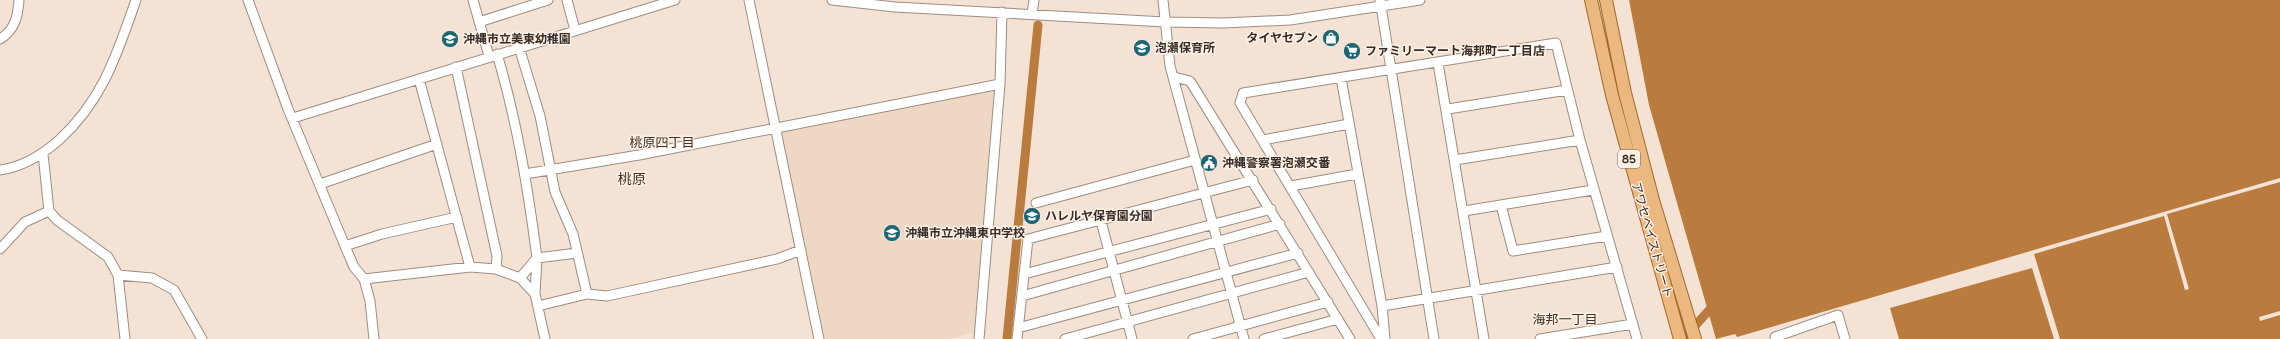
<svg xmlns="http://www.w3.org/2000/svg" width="2280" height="339" viewBox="0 0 2280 339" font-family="'Varela Round','Noto Sans JP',sans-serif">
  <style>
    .built { fill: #eed8c4 }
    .water { fill: #b97b3e }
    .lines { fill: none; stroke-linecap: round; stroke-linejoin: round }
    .canal { stroke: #b97b3e; stroke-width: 9 }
    .minor-casing { stroke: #9d8d80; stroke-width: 11 }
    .major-casing { stroke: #a26929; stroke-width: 14 }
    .minor { stroke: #fff; stroke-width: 9 }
    .major { stroke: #ebb87f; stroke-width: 12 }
    .labels { text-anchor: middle; stroke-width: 3; stroke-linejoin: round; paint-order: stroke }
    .shield { fill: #fff1e6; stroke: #716861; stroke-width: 1 }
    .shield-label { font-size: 11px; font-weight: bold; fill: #342d28 }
    .poi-label { font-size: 12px; font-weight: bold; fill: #342d28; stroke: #fff1e6; text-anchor: start }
    .street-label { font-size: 12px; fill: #342d28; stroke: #fff1e6 }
    .neighbourhood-label { font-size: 13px; fill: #403328; stroke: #fff1e6 }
    .quarter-label { font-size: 14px; fill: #403328; stroke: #fff1e6 }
  </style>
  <rect width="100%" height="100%" fill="#f4e3d5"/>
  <path class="built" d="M994 89 974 333 948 339H824L780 132Z"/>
  <path class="water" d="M1629 0H2280V178L1737 337 1735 334 1716 339 1649 105Z
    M2280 182V311L2259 317 2260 321 2280 315V339H2060L2034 254 2164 216 2185 290 2189 289 2167 214Z
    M2032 268 2054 339H1899L1890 308Z"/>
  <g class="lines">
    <path class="canal" d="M1007 339 1038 25
      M1683 339 1712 307"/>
    <defs>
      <path id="minor" d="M248 0 288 109 345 246 354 267 364 279 470 267 496 269 520 278 535 294 545 339
        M473 0 489 56
        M567 0 575 30
        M749 0 819 339
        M832 0 895 7 1165 22 1223 23 1290 20 1420 0
        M1163 0 1170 66 1244 339
        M1380 0 1434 339
        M1032 14 1034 0
        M479 22 548 0
        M0 39C15 30 18 16 19 0
        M519 47 540 116 555 192 573 234 587 294
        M497 54C517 121 528 189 537 258L520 278
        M1438 63 1484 339
        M456 67 497 256 496 269
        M1174 77 1190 81 1350 339
        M1341 78 1382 306 1385 339
        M419 79 470 267
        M1448 109 1567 90
        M293 118 675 0
        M1263 140 1349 124
        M43 154 49 211 57 220 108 257 118 275 125 339
        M1455 160 1580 140
        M0 170C23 167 42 155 59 140 103 100 117 54 136 0
        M525 174 639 155 1000 84
        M320 184 437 144
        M1291 186 1357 174
        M1036 203 1195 160
        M1501 205 1513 251 1607 236
        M1464 211 1593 190
        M1101 221 1132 339
        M345 246 382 234 457 217
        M0 249 25 222 49 211
        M1024 274 1271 209
        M118 275 152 278 174 290 202 339
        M364 279 370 301 374 339
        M535 294 537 258 577 253
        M1022 296 1280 224
        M538 306 587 294 607 296 777 259 801 250
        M1382 306 1617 267
        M1018 328 1298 253
        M979 339 1000 84 1002 12
        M1017 339 1028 239 1253 180
        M1065 339 1309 272
        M1193 339 1328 302
        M1264 339 1338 319
        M1381 339 1240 103 1243 93 1556 43 1580 140 1637 339
        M1540 339 1633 324
        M1776 339 1775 337 1838 315 1845 339"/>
      <path id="major" d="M1591 0 1612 95 1680 339
        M1606 0 1625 93 1653 200 1695 339"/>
    </defs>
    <use href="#minor" class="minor-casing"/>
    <use href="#major" class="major-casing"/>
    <use href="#minor" class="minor"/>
    <use href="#major" class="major"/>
  </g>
  <defs>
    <symbol id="shop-disc" viewBox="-11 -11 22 22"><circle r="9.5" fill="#1e6674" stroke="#fff1e6"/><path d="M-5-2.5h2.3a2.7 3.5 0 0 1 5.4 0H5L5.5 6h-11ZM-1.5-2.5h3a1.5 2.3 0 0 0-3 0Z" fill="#fff"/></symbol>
    <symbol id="school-disc" viewBox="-11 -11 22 22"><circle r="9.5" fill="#1e6674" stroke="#fff1e6"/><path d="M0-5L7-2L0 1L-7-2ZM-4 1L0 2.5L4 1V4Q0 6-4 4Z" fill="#fff"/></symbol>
    <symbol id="supermarket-disc" viewBox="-11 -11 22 22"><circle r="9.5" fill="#1e6674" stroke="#fff1e6"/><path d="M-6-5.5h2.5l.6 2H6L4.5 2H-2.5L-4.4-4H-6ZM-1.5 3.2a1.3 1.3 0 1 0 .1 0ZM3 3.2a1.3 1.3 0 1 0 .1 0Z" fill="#fff"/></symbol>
    <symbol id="civic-disc" viewBox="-11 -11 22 22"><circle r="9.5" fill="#1e6674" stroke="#fff1e6"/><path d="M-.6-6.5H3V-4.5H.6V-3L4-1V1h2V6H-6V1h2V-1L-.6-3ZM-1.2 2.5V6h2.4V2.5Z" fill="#fff"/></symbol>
  </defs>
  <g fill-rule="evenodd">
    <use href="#shop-disc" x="1321" y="28" width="20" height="20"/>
    <use href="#school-disc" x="440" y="29" width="20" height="20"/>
    <use href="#school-disc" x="1132" y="38" width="20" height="20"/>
    <use href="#supermarket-disc" x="1342" y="41" width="20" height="20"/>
    <use href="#civic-disc" x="1199" y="153" width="20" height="20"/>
    <use href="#school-disc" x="1022" y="206" width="20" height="20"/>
    <use href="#school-disc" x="882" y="223" width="20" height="20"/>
  </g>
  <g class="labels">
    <rect class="shield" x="1618" y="150" width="22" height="18" rx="3"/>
    <g class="shield-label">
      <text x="1629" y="163">85</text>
    </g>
    <g class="poi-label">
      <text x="1318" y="42" text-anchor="end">タイヤセブン</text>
      <text x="463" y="43">沖縄市立美東幼稚園</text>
      <text x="1155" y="52">泡瀬保育所</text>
      <text x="1365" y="55">ファミリーマート海邦町一丁目店</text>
      <text x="1222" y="167">沖縄警察署泡瀬交番</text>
      <text x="1045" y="220">ハレルヤ保育園分園</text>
      <text x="905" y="237">沖縄市立沖縄東中学校</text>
    </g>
    <g class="street-label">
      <text transform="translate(1652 240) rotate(74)" y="4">アワセベイストリート</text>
    </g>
    <g class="neighbourhood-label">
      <text x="662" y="147">桃原四丁目</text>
      <text x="1565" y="324">海邦一丁目</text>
    </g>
    <g class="quarter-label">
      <text x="632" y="184">桃原</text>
    </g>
  </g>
</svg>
